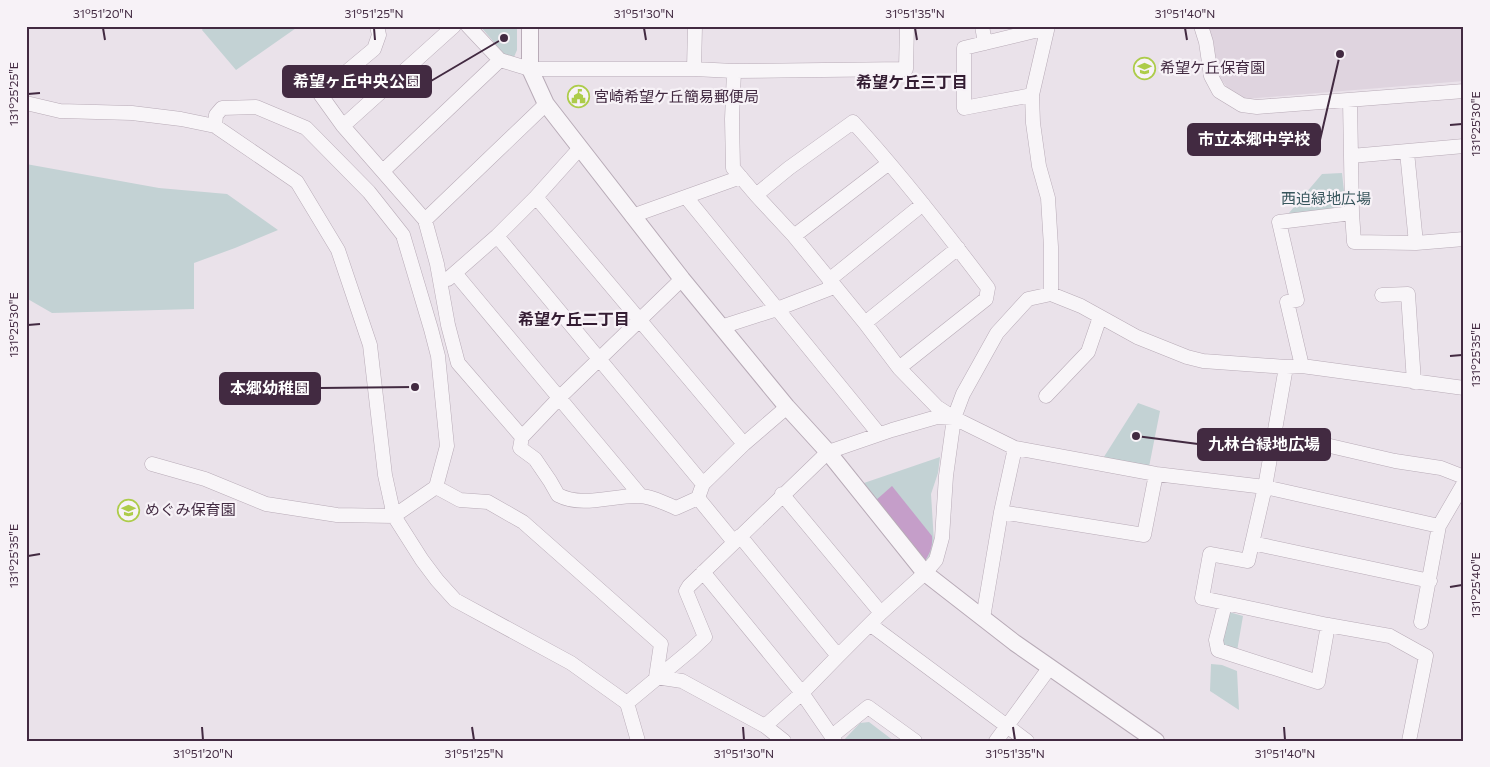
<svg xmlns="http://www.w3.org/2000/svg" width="1490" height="767" viewBox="0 0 1490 767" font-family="Commissioner,'Noto Sans JP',sans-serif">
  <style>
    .built { fill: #dfd4df }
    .green { fill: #c3d2d4 }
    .water { fill: #c59ec9 }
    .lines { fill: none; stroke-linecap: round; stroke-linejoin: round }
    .minor-casing { stroke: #b8abb7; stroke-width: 15 }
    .tertiary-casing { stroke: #b8abb7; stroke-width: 18 }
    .minor { stroke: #f8f5f8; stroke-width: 14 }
    .tertiary { stroke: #f8f5f8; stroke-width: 16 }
    .ticks { fill: none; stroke: #422a41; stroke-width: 2 }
    .labels { text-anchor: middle; stroke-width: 4.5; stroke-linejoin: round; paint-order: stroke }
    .poi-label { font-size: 15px; fill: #422a41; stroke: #f7f2f7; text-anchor: start }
    .park-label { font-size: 15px; fill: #38565d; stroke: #f7f2f7 }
    .neighbourhood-label { font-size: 16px; font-weight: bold; fill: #331c32; stroke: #f7f2f7 }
    .leader { fill: none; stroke: #422a41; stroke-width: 2 }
    .callout-dot { fill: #422a41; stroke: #f7f2f7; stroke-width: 2 }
    .callout { fill: #422a41; stroke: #422a41; stroke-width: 2 }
    .callout-label { font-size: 16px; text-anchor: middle; font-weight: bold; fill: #fff }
    .neatline { fill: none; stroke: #422a41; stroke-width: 2 }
    .ticks-label { font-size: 12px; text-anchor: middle; fill: #422a41 }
  </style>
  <rect width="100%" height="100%" fill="#eae2ea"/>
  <path class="built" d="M1208 26H1464V81L1245 99 1229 90 1220 78Z"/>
  <path class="green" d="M204 26H299L236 70 202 30Z
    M480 26H517V50L514 57 506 56Z
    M26 164 159 188 227 194 278 230 235 248 194 263V309L52 313 26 298Z
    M1342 173 1346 209 1283 220 1322 174Z
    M1138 403 1160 411 1149 467 1102 460Z
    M940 457 938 473 931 494 934 542 930 555 924 564 861 484Z
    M1229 612 1243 616 1237 651 1221 644Z
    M1211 664 1222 665 1237 671 1239 710 1210 691Z
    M869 722 894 741H843L860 723Z"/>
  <path class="water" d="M892 486 932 536C933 546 930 554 924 562L875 501Z"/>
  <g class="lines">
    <defs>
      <path id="minor" d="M377 26 379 35 374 49 320 94 343 126 425 220 437 264 448 325 458 363 522 437
        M468 26 500 60 530 69H694L734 71 906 69 907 26
        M982 26 985 43
        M1048 26 1032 95 1033 123 1039 166 1048 198 1051 247V294
        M1201 26 1206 42 1211 76 1219 91 1242 105 1257 107 1464 91
        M694 69 695 26
        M734 71 732 119 733 168 756 195 794 236 865 323 899 368 937 407 954 418 1015 448 1156 474 1265 487 1439 526
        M1032 95 964 108V48L1047 28
        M1350 100 1352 213 1354 242 1416 243 1464 239
        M26 103 60 111 132 113 181 119 215 126 216 115 222 108 256 107 306 128 369 192 403 235 431 329 438 356 447 446 436 487 394 516 337 515 266 504 205 479 152 464
        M215 126 297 182 338 250 370 345 385 475 394 516 422 560 437 580 455 600 571 663 627 703 638 741
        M343 126 454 26
        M1407 152 1416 243
        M1351 156 1464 146
        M383 171 500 60
        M756 195 789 168 853 122C901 174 945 231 988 288L986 299 899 368
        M536 197 744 444
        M686 197 879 434
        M632 216 741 177
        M425 220 546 104
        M497 236 703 484
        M794 236 889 163
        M455 273 641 496
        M448 279 497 236 536 197 580 148
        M682 279 560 397 522 437 520 448 535 459 550 481 558 495C583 508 613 495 639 496 651 496 664 503 676 508L698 498 703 484 744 444 787 407
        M829 280 923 204
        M1382 295 1408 294 1414 382
        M865 323 958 248
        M721 327 777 309 834 287
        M1302 366 1287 302 1297 300 1279 222 1352 213
        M1286 367 1265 487 1248 561 1210 554 1202 598 1328 625 1390 636 1426 656 1409 741
        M1046 396 1088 352 1100 317
        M1274 433 1395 461 1441 468 1464 477
        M436 487 460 500 488 502 523 522 661 644 656 677
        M782 494 881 613
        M698 498 734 542
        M1001 512 1144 535 1156 474
        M740 536 838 656
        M1252 543 1430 581
        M703 572 802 693 835 741
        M1225 604 1216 640 1218 650 1318 682 1328 625
        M983 618 1001 512 1015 448
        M1421 622 1439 526 1464 483
        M871 625 1027 741
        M656 677 682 681 765 726 784 741
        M627 703 692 649 705 637 686 591 689 586 828 452 892 430 937 417 953 418
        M765 726 802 693 838 656 881 613 925 573 936 560 942 538 946 476 954 418 963 394 997 333 1028 299 1051 294 1081 306 1137 337 1187 357 1203 361 1286 367 1302 366 1464 388
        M832 736 868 707 915 741
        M996 741 1050 667"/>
      <path id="tertiary" d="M530 26V69L546 104 682 279 787 407 828 452 925 573 1015 643 1156 741"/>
    </defs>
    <use href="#minor" class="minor-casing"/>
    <use href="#tertiary" class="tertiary-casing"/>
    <use href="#minor" class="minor"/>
    <use href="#tertiary" class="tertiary"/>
  </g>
  <path class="ticks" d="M103 28 105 40M374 28 375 40M644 28 646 40M915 28 917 40M1185 28 1187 40M28 94 40 93M1450 125 1462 124M28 325 40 324M1450 356 1462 355M28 556 40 554M1450 587 1462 585M202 727 203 740M472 727 474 740M743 727 744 740M1013 727 1015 740M1284 727 1285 740"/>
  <defs>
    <symbol id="school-ring" viewBox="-11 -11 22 22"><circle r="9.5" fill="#f7f2f7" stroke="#adcc4a" stroke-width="1.5"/><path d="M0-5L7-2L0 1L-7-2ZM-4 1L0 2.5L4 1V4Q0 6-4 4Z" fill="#adcc4a"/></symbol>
    <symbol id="civic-ring" viewBox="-11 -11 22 22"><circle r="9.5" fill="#f7f2f7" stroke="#adcc4a" stroke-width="1.5"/><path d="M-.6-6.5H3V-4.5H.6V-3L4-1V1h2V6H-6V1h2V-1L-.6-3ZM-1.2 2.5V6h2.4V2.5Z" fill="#adcc4a"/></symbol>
  </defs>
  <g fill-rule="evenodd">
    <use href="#school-ring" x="1132" y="56" width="25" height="25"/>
    <use href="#civic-ring" x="566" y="84" width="25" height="25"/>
    <use href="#school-ring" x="116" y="498" width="25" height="25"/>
  </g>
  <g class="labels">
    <g class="poi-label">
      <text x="1160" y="73">希望ケ丘保育園</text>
      <text x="594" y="102">宮崎希望ケ丘簡易郵便局</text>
      <text x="145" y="515">めぐみ保育園</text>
    </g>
    <g class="park-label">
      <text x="1326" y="204">西迫緑地広場</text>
    </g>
    <g class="neighbourhood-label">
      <text x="912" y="88">希望ケ丘三丁目</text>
      <text x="574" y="325">希望ケ丘二丁目</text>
    </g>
  </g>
  <path class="leader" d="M504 38L431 81M1340 54L1320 140M415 387L320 388M1136 436L1198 444"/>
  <g class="callout-dot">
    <circle cx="504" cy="38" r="5"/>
    <circle cx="1340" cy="54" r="5"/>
    <circle cx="415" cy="387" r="5"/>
    <circle cx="1136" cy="436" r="5"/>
  </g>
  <g class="callout">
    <rect x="283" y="66" width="148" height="31" rx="5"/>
    <rect x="1188" y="124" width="132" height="31" rx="5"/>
    <rect x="220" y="373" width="100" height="31" rx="5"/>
    <rect x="1198" y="429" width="132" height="31" rx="5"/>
  </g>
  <g class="callout-label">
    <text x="357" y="87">希望ヶ丘中央公園</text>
    <text x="1254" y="145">市立本郷中学校</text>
    <text x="270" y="394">本郷幼稚園</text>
    <text x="1264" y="450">九林台緑地広場</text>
  </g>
  <rect width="1490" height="767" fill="none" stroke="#f7f2f7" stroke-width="55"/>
  <rect x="28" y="28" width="1434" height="712" class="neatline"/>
  <g class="ticks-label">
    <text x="103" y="18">31°51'20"N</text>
    <text x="374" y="18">31°51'25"N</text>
    <text x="644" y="18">31°51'30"N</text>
    <text x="915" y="18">31°51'35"N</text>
    <text x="1185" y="18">31°51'40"N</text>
    <text transform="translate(14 94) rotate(-90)" y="4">131°25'25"E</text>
    <text transform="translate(1476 124) rotate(-90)" y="4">131°25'30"E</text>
    <text transform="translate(14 325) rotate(-90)" y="4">131°25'30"E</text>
    <text transform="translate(1476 355) rotate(-90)" y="4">131°25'35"E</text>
    <text transform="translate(14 556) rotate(-90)" y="4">131°25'35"E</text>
    <text transform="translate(1476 585) rotate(-90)" y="4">131°25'40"E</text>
    <text x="203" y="758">31°51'20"N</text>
    <text x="474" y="758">31°51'25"N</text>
    <text x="744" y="758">31°51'30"N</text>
    <text x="1015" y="758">31°51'35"N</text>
    <text x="1285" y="758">31°51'40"N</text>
  </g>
</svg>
